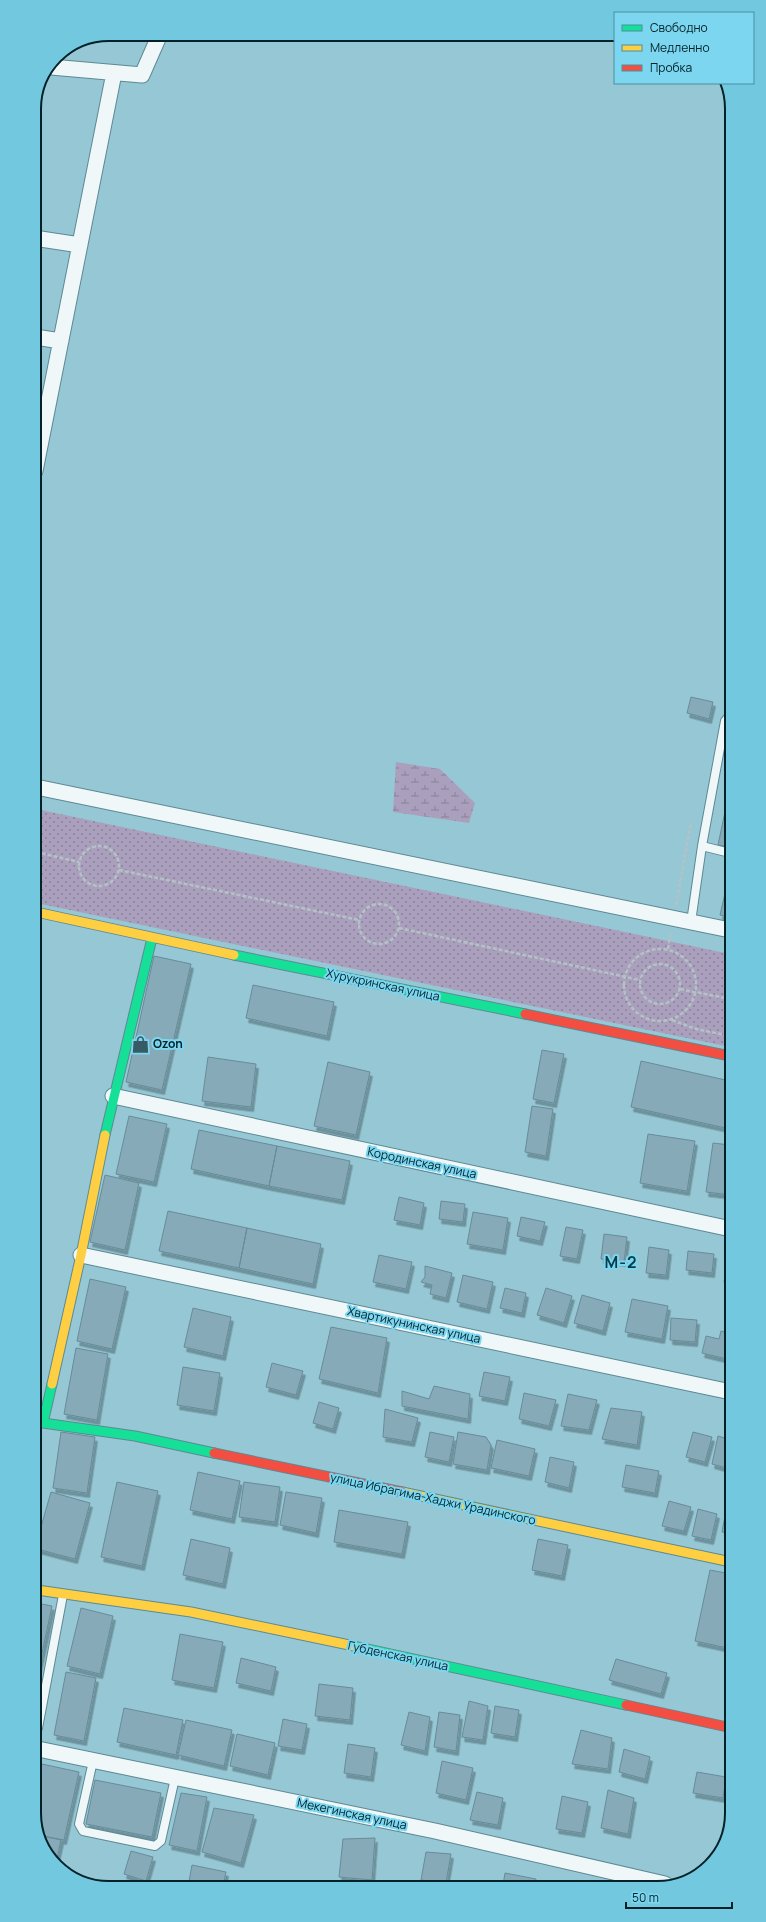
<svg xmlns="http://www.w3.org/2000/svg" width="766" height="1922" viewBox="0 0 766 1922" font-family="Manrope,sans-serif">
  <style>
    .green { fill: url(#green-dots) }
    .wetland { fill: url(#wetland-marsh) }
    .building { fill: #86aab8; stroke: #678b99; filter: url(#shadow) }
    .lines { fill: none; stroke-linecap: round; stroke-linejoin: round }
    .lane-casing { stroke: #5d8994; stroke-width: 10 }
    .street-casing { stroke: #5d8994; stroke-width: 17 }
    .fast-casing { stroke: #5d8994; stroke-width: 11 }
    .slow-casing { stroke: #5d8994; stroke-width: 11 }
    .jam-casing { stroke: #5d8994; stroke-width: 11 }
    .path { stroke: #b4c2c7; stroke-width: 2.5; stroke-dasharray: 4 2; stroke-linecap: butt }
    .lane { stroke: #eff7f9; stroke-width: 8 }
    .street { stroke: #eff7f9; stroke-width: 15 }
    .fast { stroke: #16e098; stroke-width: 9 }
    .slow { stroke: #ffcf43; stroke-width: 9 }
    .jam { stroke: #f24e42; stroke-width: 9 }
    .labels { text-anchor: middle; stroke-width: 4; stroke-linejoin: round; paint-order: stroke }
    .street-label { font-size: 12px; fill: #032128; stroke: #7cd6ef }
    .poi-label { font-size: 12px; font-weight: bold; fill: #032128; stroke: #7cd6ef; text-anchor: start }
    .district-label { font-size: 16px; font-weight: bold; letter-spacing: 1px; fill: #053c48; stroke: #7cd6ef }
    .rim { fill: none; stroke: #032128; stroke-width: 2 }
  </style>
  <defs>
    <pattern id="green-dots" width="8" height="8" patternUnits="userSpaceOnUse"><rect width="8" height="8" fill="#aaa0bd"/><path d="M2 2h.1M6 6h.1" fill="none" stroke="#88829a" stroke-width="1.8" stroke-linecap="round"/></pattern>
    <pattern id="wetland-marsh" width="20" height="14" patternUnits="userSpaceOnUse"><rect width="20" height="14" fill="#aaa0bd"/><path d="M1 5h8M5 5V1M11 12h8M15 12V8" fill="none" stroke="#88829a"/></pattern>
    <filter id="shadow"><feDropShadow dx="2.5" dy="4.5" stdDeviation="0" flood-color="#0004"/></filter>
  </defs>
  <rect width="100%" height="100%" fill="#96c7d5"/>
  <path class="green" d="M36 809 730 954V1047L36 903Z"/>
  <path class="wetland" d="M396 762 440 769 475 803 469 823 393 812Z"/>
  <path class="building" d="M691 697 713 702 709 719 687 713Z
    M730 788V847L718 845Z
    M729 876 730 877V917L720 915Z
    M154 956 191 964 162 1090 126 1082Z
    M253 985 334 1002 327 1036 246 1018Z
    M542 1050 564 1054 554 1103 533 1099Z
    M208 1057 256 1064 251 1107 202 1101Z
    M641 1061 730 1081V1129L631 1107Z
    M328 1062 370 1072 356 1135 314 1126Z
    M532 1106 553 1109 546 1156 525 1152Z
    M129 1116 167 1124 154 1182 116 1174Z
    M199 1130 277 1146 269 1186 191 1169Z
    M648 1134 695 1141 687 1191 640 1183Z
    M713 1143 730 1145 731 1195 706 1192Z
    M277 1146 350 1161 342 1200 269 1186Z
    M105 1175 139 1183 125 1250 90 1242Z
    M399 1197 424 1203 420 1225 394 1220Z
    M441 1201 465 1204 463 1222 439 1219Z
    M168 1211 247 1228 239 1268 159 1251Z
    M473 1212 508 1218 503 1250 467 1244Z
    M521 1217 545 1222 540 1241 517 1236Z
    M566 1227 583 1230 577 1259 560 1256Z
    M247 1228 321 1244 313 1284 239 1268Z
    M604 1234 627 1237 624 1262 601 1259Z
    M649 1247 669 1250 666 1275 646 1273Z
    M688 1251 714 1254 712 1273 686 1270Z
    M379 1255 412 1262 406 1289 373 1282Z
    M727 1262 731 1263V1283L724 1282Z
    M425 1266 452 1273 446 1298 430 1294 432 1285 421 1282 425 1277Z
    M463 1275 493 1282 487 1309 457 1302Z
    M90 1279 126 1287 112 1349 77 1341Z
    M505 1288 526 1293 522 1313 500 1308Z
    M546 1288 572 1296 564 1323 537 1315Z
    M582 1295 610 1303 603 1331 574 1323Z
    M632 1299 668 1306 662 1339 625 1332Z
    M193 1308 231 1317 223 1356 184 1347Z
    M671 1318 697 1320 695 1342 670 1340Z
    M331 1327 387 1338 378 1393 319 1379Z
    M721 1331 731 1333V1360L702 1353 706 1336 719 1339Z
    M76 1348 108 1354 97 1420 64 1414Z
    M272 1363 303 1371 296 1395 266 1387Z
    M183 1367 220 1373 214 1411 177 1405Z
    M484 1372 510 1377 505 1401 479 1396Z
    M434 1386 470 1394 468 1419 402 1406V1391L429 1399Z
    M524 1393 556 1400 549 1426 519 1419Z
    M568 1394 597 1400 589 1430 561 1426Z
    M319 1402 339 1408 333 1429 313 1423Z
    M611 1408 642 1412 637 1445 602 1439Z
    M385 1409 418 1418 412 1442 383 1437Z
    M61 1432 95 1437 87 1493 53 1488Z
    M430 1432 454 1437 449 1462 425 1457Z
    M458 1432 486 1437 491 1445 487 1470 453 1464Z
    M693 1432 712 1437 705 1462 686 1457Z
    M718 1436 731 1440 730 1469 712 1464Z
    M497 1440 535 1449 529 1476 491 1468Z
    M550 1457 574 1462 569 1488 545 1482Z
    M626 1465 659 1471 655 1493 622 1487Z
    M198 1472 240 1481 232 1519 190 1510Z
    M117 1482 158 1491 142 1566 101 1557Z
    M244 1482 280 1487 275 1522 239 1517Z
    M51 1492 90 1503 75 1559 37 1549V1541Z
    M286 1492 322 1498 316 1533 280 1525Z
    M669 1501 691 1507 684 1531 662 1526Z
    M727 1505 731 1506V1534L722 1532Z
    M698 1509 717 1514 711 1540 692 1536Z
    M339 1510 408 1522 402 1554 334 1542Z
    M191 1539 230 1548 223 1584 183 1575Z
    M538 1539 568 1545 562 1576 532 1570Z
    M710 1570 731 1574 732 1649 695 1641Z
    M37 1603 52 1606 38 1672Z
    M81 1608 113 1616 100 1674 67 1666Z
    M180 1634 223 1642 214 1688 172 1680Z
    M241 1658 276 1667 271 1691 236 1683Z
    M616 1659 667 1673 661 1694 609 1680Z
    M66 1672 96 1678 84 1741 54 1735Z
    M319 1684 353 1688 350 1720 315 1716Z
    M469 1701 488 1706 483 1740 462 1737Z
    M495 1706 519 1710 515 1737 491 1733Z
    M124 1708 183 1720 176 1755 117 1742Z
    M409 1712 430 1717 425 1751 401 1745Z
    M439 1712 460 1715 456 1751 434 1747Z
    M283 1719 307 1724 302 1750 278 1746Z
    M186 1720 232 1730 224 1766 178 1755Z
    M581 1730 612 1738 608 1769 572 1764Z
    M237 1734 275 1743 268 1775 230 1766Z
    M348 1744 375 1748 371 1777 344 1773Z
    M624 1749 650 1757 645 1779 619 1772Z
    M442 1761 473 1768 466 1800 436 1793Z
    M42 1764 79 1772 64 1840 38 1835V1783Z
    M697 1772 726 1777 723 1798 693 1793Z
    M95 1780 161 1793 152 1837 86 1824Z
    M608 1790 634 1798 628 1834 601 1828Z
    M477 1792 503 1798 498 1825 470 1820Z
    M181 1793 207 1797 197 1851 169 1845Z
    M562 1796 588 1802 582 1833 556 1829Z
    M214 1808 254 1815 241 1863 202 1852Z
    M38 1835 61 1840 56 1862 38 1837Z
    M375 1838 372 1880 339 1877 343 1839Z
    M131 1851 153 1857 146 1881 124 1874Z
    M426 1852 451 1854 446 1883 421 1880Z
    M192 1865 226 1872 223 1887H188Z
    M505 1873 536 1879 535 1885H503Z
    M549 1882 565 1885H548Z"/>
  <g class="lines">
    <defs>
      <path id="lane" d="M702 846 730 853
        M691 922 702 846 725 721 730 715
        M38 1728 63 1595
        M93 1761 79 1824 83 1831 155 1846 161 1841 175 1778"/>
      <path id="street" d="M51 67 142 75 160 34
        M34 238 80 245
        M35 337 61 341
        M35 471 114 73
        M36 787 730 930
        M113 1096 731 1229
        M81 1255 731 1392
        M38 1749 435 1831 665 1884"/>
      <path id="fast" d="M234 955 525 1014
        M105 1135 152 938
        M52 1384 43 1423 135 1436 214 1453
        M354 1646 626 1705"/>
      <path id="slow" d="M36 912 234 955
        M52 1384 81 1255 105 1135
        M402 1492 731 1562
        M37 1590 191 1612 354 1646"/>
      <path id="jam" d="M525 1014 730 1056
        M214 1453 402 1492
        M626 1705 732 1728"/>
    </defs>
    <use href="#lane" class="lane-casing"/>
    <use href="#street" class="street-casing"/>
    <use href="#fast" class="fast-casing"/>
    <use href="#slow" class="slow-casing"/>
    <use href="#jam" class="jam-casing"/>
    <path class="path" d="M79 866a20 20 0 1 1 40 0a20 20 0 1 1-40 0Z
      M36 852 79 862
      M119 870 359 920
      M359 924a20 20 0 1 1 40 0a20 20 0 1 1-40 0Z
      M676 905 691 821
      M399 928 640 980
      M624 985a36 36 0 1 1 72 0a36 36 0 1 1-72 0Z
      M668 949 671 931
      M640 984a20 20 0 1 1 40 0a20 20 0 1 1-40 0Z
      M680 989 730 999
      M672 1020 696 1029 730 1036
      M37 1451 39 1439"/>
    <use href="#lane" class="lane"/>
    <use href="#street" class="street"/>
    <use href="#fast" class="fast"/>
    <use href="#slow" class="slow"/>
    <use href="#jam" class="jam"/>
  </g>
  <defs>
    <symbol id="shop-bare" viewBox="-9 -9 18 18"><path d="M-5-2.5h2.3a2.7 3.5 0 0 1 5.4 0H5L5.5 6h-11ZM-1.5-2.5h3a1.5 2.3 0 0 0-3 0Z" fill="#365b65" stroke="#7cd6ef" stroke-width="2.5" paint-order="stroke"/></symbol>
  </defs>
  <g fill-rule="evenodd">
    <use href="#shop-bare" x="128" y="1032" width="25" height="25"/>
  </g>
  <g class="labels">
    <g class="street-label">
      <text transform="translate(383 985) rotate(12)" y="4">Хурукринская улица</text>
      <text transform="translate(422 1163) rotate(12)" y="4">Кородинская улица</text>
      <text transform="translate(414 1325) rotate(12)" y="4">Хвартикунинская улица</text>
      <text transform="translate(433 1499) rotate(12)" y="4">улица Ибрагима-Хаджи Урадинского</text>
      <text transform="translate(398 1656) rotate(12)" y="4">Губденская улица</text>
      <text transform="translate(352 1814) rotate(12)" y="4">Мекегинская улица</text>
    </g>
    <g class="poi-label">
      <text x="153" y="1048">Ozon</text>
    </g>
    <g class="district-label">
      <text x="621" y="1268">М-2</text>
    </g>
  </g>
  <path d="M0 0H766V1922H0ZM109 41H657A68 68 0 0 1 725 109V1813A68 68 0 0 1 657 1881H109A68 68 0 0 1 41 1813V109A68 68 0 0 1 109 41Z" fill="#72c8df" fill-rule="evenodd"/>
  <path class="rim" d="M109 41H657A68 68 0 0 1 725 109V1813A68 68 0 0 1 657 1881H109A68 68 0 0 1 41 1813V109A68 68 0 0 1 109 41Z"/>
  <rect x="614" y="12" width="140" height="72" fill="#7cd6ef" stroke="#4c8e9f"/>
  <rect x="622" y="25" width="20" height="6" fill="#16e098" stroke="#4c8e9f"/>
  <text x="650" y="32" font-size="12" fill="#032128">Свободно</text>
  <rect x="622" y="45" width="20" height="6" fill="#ffcf43" stroke="#4c8e9f"/>
  <text x="650" y="52" font-size="12" fill="#032128">Медленно</text>
  <rect x="622" y="65" width="20" height="6" fill="#f24e42" stroke="#4c8e9f"/>
  <text x="650" y="72" font-size="12" fill="#032128">Пробка</text>
  <path d="M626 1902v6h106v-6" fill="none" stroke="#032128" stroke-width="2"/>
  <text x="632" y="1902" font-size="12" fill="#032128" stroke="#7cd6ef" stroke-width="3" paint-order="stroke">50 m</text>
</svg>
